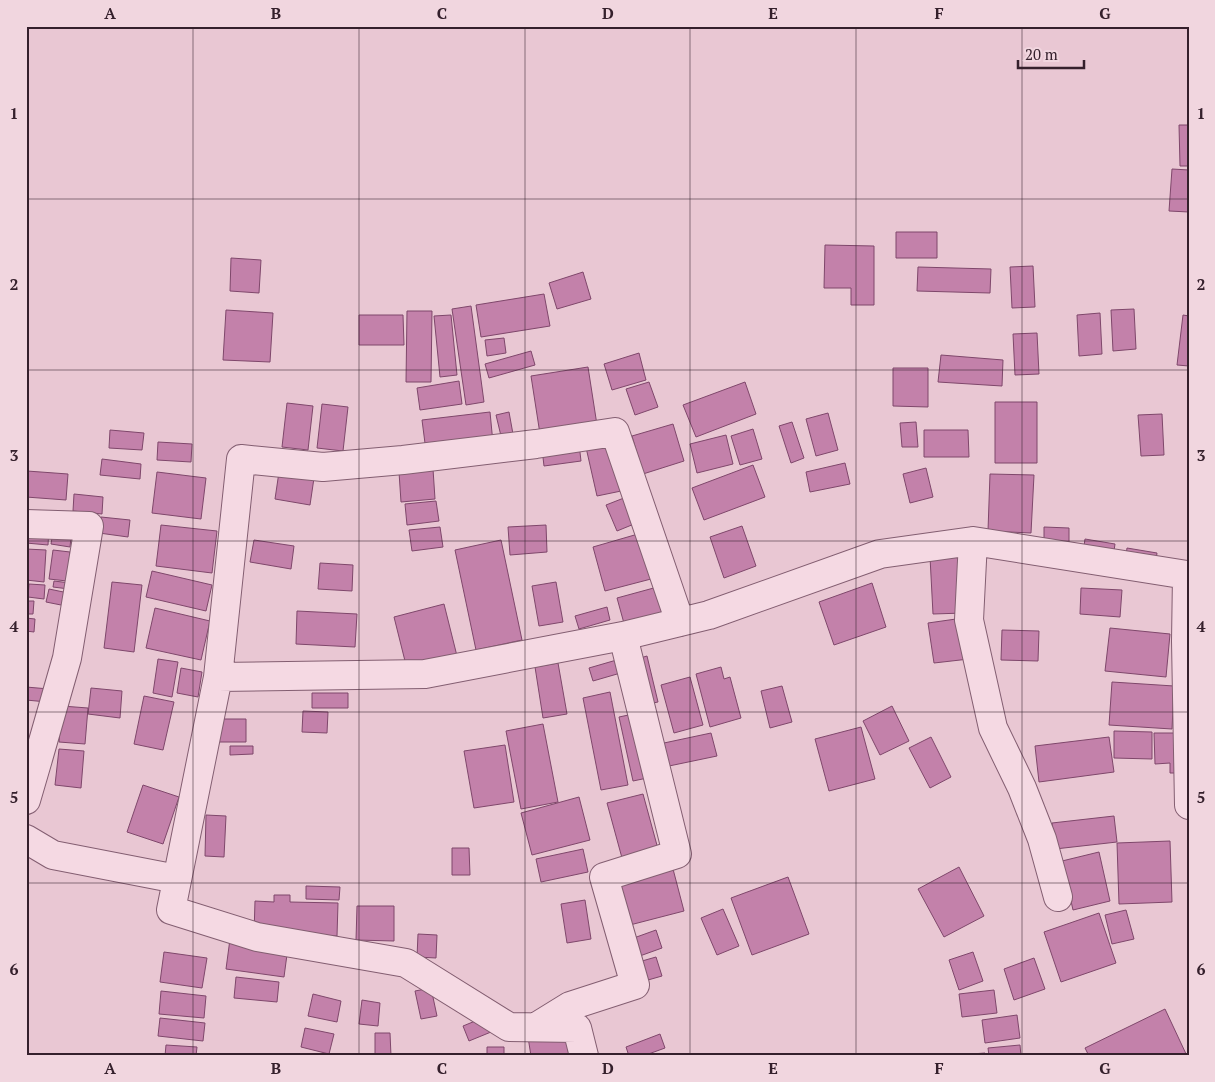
<svg xmlns="http://www.w3.org/2000/svg" width="1215" height="1082" viewBox="0 0 1215 1082" font-family="'PT Serif',serif">
  <style>
    .building { fill: #c381aa; stroke: #7f476b }
    .lines { fill: none; stroke-linecap: round; stroke-linejoin: round }
    .minor-casing { stroke: #835e71; stroke-width: 30 }
    .minor { stroke: #f5d9e3; stroke-width: 28 }
    .grid { fill: none; stroke: #35202c; stroke-width: 1; stroke-opacity: 0.55 }
    .neatline { fill: none; stroke: #35202c; stroke-width: 2 }
    .grid-label { font-size: 16px; text-anchor: middle; font-weight: bold; fill: #35202c }
  </style>
  <rect width="100%" height="100%" fill="#e9c7d3"/>
  <path class="building" d="M1179 125H1189V166H1180Z
    M1172 169 1189 170V212L1169 211Z
    M896 232H937V258H896Z
    M825 245 874 246V305H851V288H824Z
    M231 258 261 260 259 293 230 291Z
    M1033 266 1035 307 1012 308 1010 267Z
    M918 267 991 269 990 293 917 291Z
    M583 272 591 299 557 309 549 283Z
    M544 294 550 326 481 337 476 305Z
    M471 306 484 402 466 405 452 309Z
    M1134 309 1136 349 1113 351 1111 310Z
    M226 310 273 313 270 362 223 360Z
    M407 311H432L431 382H406Z
    M1100 313 1102 354 1079 356 1077 315Z
    M359 315H403L404 345H359Z
    M451 315 457 375 440 377 434 316Z
    M1183 315 1189 316V366L1177 365Z
    M1037 333 1039 374 1015 375 1013 334Z
    M504 338 506 353 487 356 485 340Z
    M531 351 535 365 489 378 485 364Z
    M639 353 646 380 612 390 604 364Z
    M941 355 1003 360 1002 386 938 382Z
    M588 367 597 425 540 434 531 376Z
    M893 368H928V407L893 406Z
    M459 381 462 404 420 410 417 388Z
    M649 382 658 407 635 415 626 389Z
    M745 382 756 414 696 437 683 405Z
    M995 402H1037V463H995Z
    M287 403 313 406 308 450 282 447Z
    M322 404 348 407 343 451 317 448Z
    M490 412 493 443 426 451 422 420Z
    M509 412 513 434 501 436 496 415Z
    M828 413 838 450 816 456 806 419Z
    M1162 414 1164 455 1141 456 1138 415Z
    M792 422 804 458 791 463 779 426Z
    M916 422 918 447H902L900 423Z
    M673 424 684 461 643 474 632 436Z
    M753 429 762 459 740 465 731 436Z
    M110 430 144 433 142 450 109 448Z
    M924 430H968L969 457H924Z
    M726 435 733 464 697 473 690 444Z
    M614 436 626 490 597 496 585 443Z
    M158 442 192 444 191 462 157 460Z
    M579 444 581 461 544 466 542 449Z
    M102 459 141 464 140 479 100 475Z
    M845 463 850 484 810 492 806 472Z
    M753 465 765 497 704 520 692 488Z
    M926 468 933 497 910 503 903 474Z
    M433 469 435 499 401 502 399 472Z
    M27 471 68 474 66 500 26 497Z
    M157 472 206 478 201 519 152 513Z
    M279 472 314 478 310 505 275 499Z
    M990 474 1034 475 1031 533 988 531Z
    M74 494 103 497 102 514 73 511Z
    M629 496 639 522 617 531 606 505Z
    M436 501 439 521 407 525 405 504Z
    M101 517 130 520 128 537 99 533Z
    M161 525 217 531 212 573 156 566Z
    M546 525 547 552 510 555 508 527Z
    M26 526 49 528 48 545 26 543Z
    M54 526 72 528 70 547 51 544Z
    M742 526 756 566 724 578 710 537Z
    M440 527 443 547 412 551 409 530Z
    M1044 527 1069 528V546L1044 545Z
    M638 534 651 579 605 591 593 547Z
    M1085 539 1115 544 1113 558 1083 553Z
    M254 540 294 546 291 569 250 562Z
    M501 540 522 640 476 650 455 550Z
    M1127 548 1157 553 1155 568 1125 563Z
    M26 549 46 550 44 582 26 580Z
    M53 550 70 552 67 581 49 579Z
    M960 556 964 613 933 614 930 557Z
    M320 563 353 565 352 591 318 589Z
    M152 571 212 585 206 611 146 597Z
    M54 581 70 583 77 590 53 587Z
    M112 582 142 585 134 652 104 648Z
    M556 582 563 622 539 626 532 586Z
    M872 583 886 627 834 645 819 602Z
    M29 584 45 585 44 599 28 597Z
    M661 586 669 614 625 627 617 598Z
    M1081 588 1122 590 1120 617 1080 614Z
    M49 589 73 594 71 607 46 602Z
    M26 601H34L33 614H26Z
    M444 604 457 656 407 669 394 617Z
    M607 607 610 620 579 629 575 616Z
    M155 608 210 621 201 660 146 648Z
    M297 611 357 614 355 647 296 644Z
    M26 618 35 619 34 632 26 631Z
    M963 618 969 659 934 663 928 623Z
    M1110 628 1170 634 1166 677 1105 671Z
    M1002 630 1039 631 1038 661 1001 660Z
    M647 656 658 702 648 704 637 659Z
    M158 659 178 662 172 697 153 693Z
    M620 659 624 672 593 681 589 668Z
    M558 663 567 714 543 718 535 667Z
    M721 667 724 679 730 677 741 718 710 727 696 674Z
    M181 668 202 672 198 697 177 693Z
    M690 677 703 725 674 733 661 685Z
    M1112 682 1174 686 1172 729 1109 725Z
    M782 686 792 722 770 728 761 691Z
    M26 687 49 689 47 702 26 700Z
    M91 688 122 691 120 718 88 714Z
    M610 692 628 785 601 790 583 698Z
    M312 693H348V708H312Z
    M144 696 174 702 163 750 134 744Z
    M62 706 88 708 85 744 59 742Z
    M892 706 909 741 880 755 863 721Z
    M303 711 328 712 327 733 302 732Z
    M638 713 652 777 633 781 619 717Z
    M219 719H246V742H219Z
    M543 724 558 802 521 809 506 731Z
    M861 727 875 779 829 791 815 739Z
    M1114 731 1152 732V759L1114 758Z
    M711 733 717 756 669 766 664 743Z
    M1154 733H1177L1181 773H1170V763L1155 764Z
    M931 737 951 777 930 788 909 748Z
    M1109 737 1114 772 1039 782 1035 746Z
    M505 745 514 802 474 808 464 751Z
    M230 746H253V754L230 755Z
    M59 749 84 751 81 788 55 785Z
    M143 785 179 797 163 844 127 832Z
    M643 794 658 849 622 858 607 803Z
    M579 797 590 840 532 855 521 813Z
    M206 815 226 816 224 857 205 856Z
    M1114 816 1117 842 1055 849 1052 823Z
    M1170 841 1172 902 1119 904 1117 843Z
    M452 848H469L470 875H452Z
    M583 849 588 872 541 882 536 859Z
    M1099 852 1110 901 1073 910 1062 861Z
    M959 867 984 916 944 937 918 889Z
    M673 869 684 911 626 926 615 884Z
    M788 877 809 934 752 955 731 898Z
    M306 886 340 887 339 900 306 899Z
    M274 895H290V902L338 903 337 936 254 934 255 901 274 902Z
    M585 900 591 939 567 943 561 904Z
    M357 906H394V941L356 940Z
    M723 909 739 946 717 955 701 918Z
    M1126 910 1134 939 1112 944 1105 915Z
    M1099 913 1116 963 1061 982 1044 932Z
    M656 930 662 948 637 957 631 939Z
    M418 934 437 935 436 958 417 957Z
    M230 939 288 947 284 977 226 969Z
    M164 952 207 958 202 988 160 982Z
    M973 952 983 981 959 990 949 960Z
    M656 957 662 976 648 980 642 961Z
    M1034 958 1045 989 1014 1000 1004 969Z
    M236 977 279 982 277 1002 234 998Z
    M431 988 437 1016 421 1019 415 991Z
    M994 990 997 1013 962 1017 959 994Z
    M161 991 206 996 204 1018 159 1014Z
    M313 994 341 1001 337 1022 308 1016Z
    M362 1000 380 1003 378 1026 359 1024Z
    M1165 1009 1187 1056H1089L1085 1048Z
    M1017 1015 1020 1038 985 1043 982 1020Z
    M485 1017 491 1032 469 1041 463 1026Z
    M160 1018 205 1023 203 1041 158 1036Z
    M305 1028 334 1034 329 1054 301 1047Z
    M566 1032 569 1056H531L528 1037Z
    M375 1033H390L391 1056H375Z
    M660 1034 665 1048 643 1056H629L626 1047Z
    M166 1045 197 1047 196 1056H165Z
    M1020 1045 1021 1056H989L988 1048Z
    M487 1047H504V1056H487Z
    M985 1053V1056H944Z"/>
  <g class="lines">
    <defs>
      <path id="minor" d="M26 524 89 526 67 658 38 759
        M973 541 969 620 993 728 1022 788 1042 839 1058 897
        M218 677 241 459 323 467 403 460 536 444 615 432 680 622
        M26 754 38 759 26 800
        M26 839 53 855 177 879
        M536 1027 570 1006 635 985 604 877 677 854 623 636
        M584 1056 577 1028 509 1027 406 963 257 937 171 910 218 677 425 674 623 636 709 615 880 554 973 541 1187 575 1186 641 1189 805"/>
    </defs>
    <use href="#minor" class="minor-casing"/>
    <use href="#minor" class="minor"/>
  </g>
  <path class="grid" d="M193 26V1056M359 26V1056M525 26V1056M690 26V1056M856 26V1056M1022 26V1056M26 199H1189M26 370H1189M26 541H1189M26 712H1189M26 883H1189"/>
  <rect width="1215" height="1082" fill="none" stroke="#f1d6df" stroke-width="55"/>
  <path d="M1018 60v8h66v-8" fill="none" stroke="#35202c" stroke-width="2.5"/>
  <text x="1025" y="60" font-size="15" fill="#35202c" stroke="#f1d6df" stroke-width="4" paint-order="stroke">20 m</text>
  <rect x="28" y="28" width="1160" height="1026" class="neatline"/>
  <g class="grid-label">
    <text x="110" y="19">A</text>
    <text x="276" y="19">B</text>
    <text x="442" y="19">C</text>
    <text x="608" y="19">D</text>
    <text x="773" y="19">E</text>
    <text x="939" y="19">F</text>
    <text x="1105" y="19">G</text>
    <text x="14" y="119">1</text>
    <text x="1201" y="119">1</text>
    <text x="14" y="290">2</text>
    <text x="1201" y="290">2</text>
    <text x="14" y="461">3</text>
    <text x="1201" y="461">3</text>
    <text x="14" y="632">4</text>
    <text x="1201" y="632">4</text>
    <text x="14" y="803">5</text>
    <text x="1201" y="803">5</text>
    <text x="14" y="975">6</text>
    <text x="1201" y="975">6</text>
    <text x="110" y="1074">A</text>
    <text x="276" y="1074">B</text>
    <text x="442" y="1074">C</text>
    <text x="608" y="1074">D</text>
    <text x="773" y="1074">E</text>
    <text x="939" y="1074">F</text>
    <text x="1105" y="1074">G</text>
  </g>
</svg>
